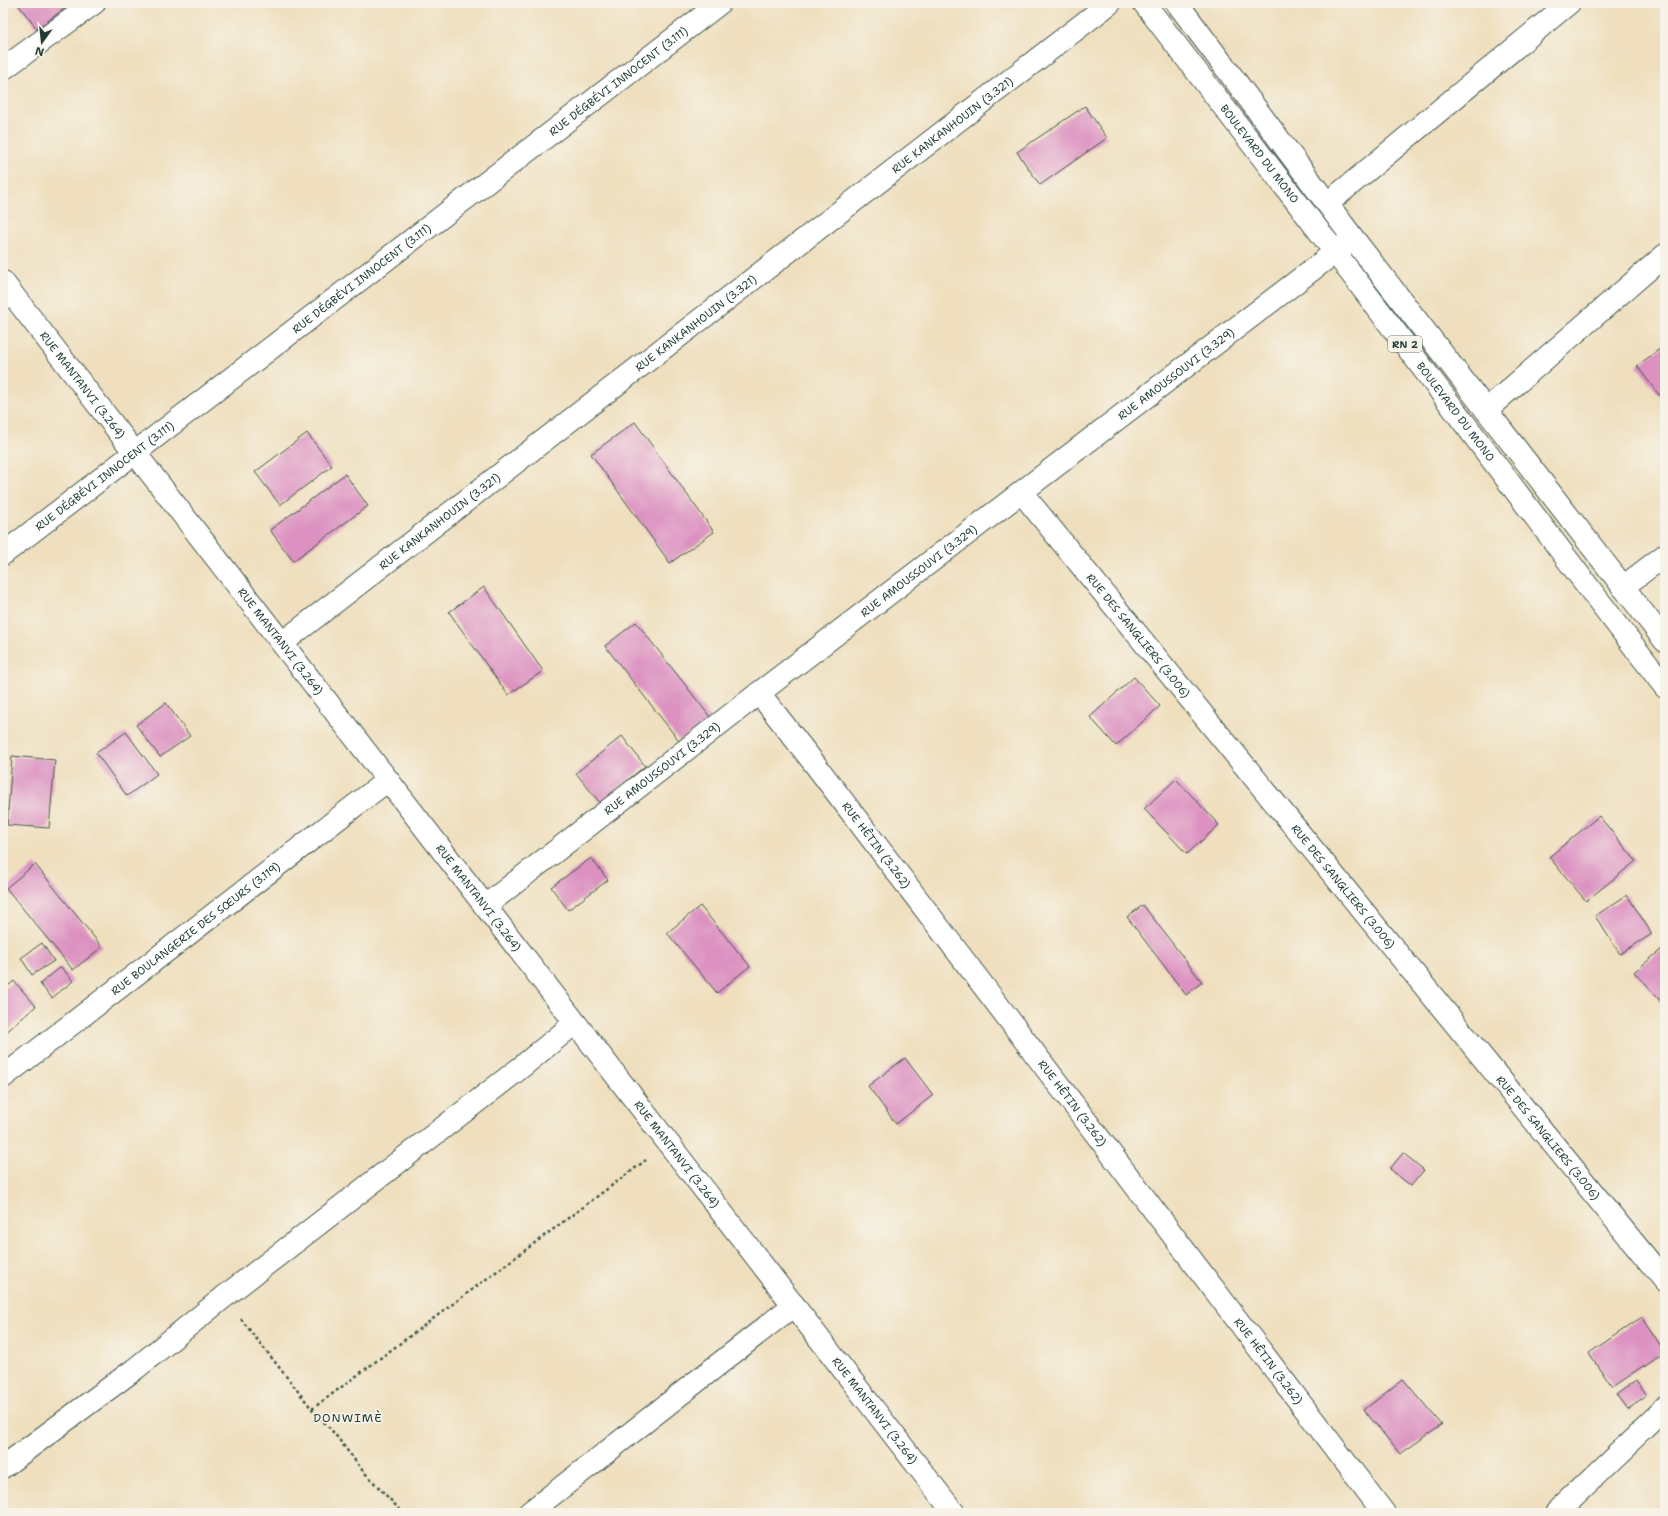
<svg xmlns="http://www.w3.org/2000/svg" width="1668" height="1516" viewBox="0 0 1668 1516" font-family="'Shantell Sans',sans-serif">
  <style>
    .building { fill: #dc91c1 }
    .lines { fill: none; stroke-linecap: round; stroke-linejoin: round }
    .street-casing { stroke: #3e5549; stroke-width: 24 }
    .primary-casing { stroke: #3e5549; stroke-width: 24 }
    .path { stroke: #3e5549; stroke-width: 2.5; stroke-dasharray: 3 3; stroke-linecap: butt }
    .street { stroke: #fff; stroke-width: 22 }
    .primary { stroke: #fff; stroke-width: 22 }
    .labels { text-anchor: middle; stroke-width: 3.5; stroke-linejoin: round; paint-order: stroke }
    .shield { fill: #f7f3e8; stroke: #60746a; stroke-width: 1 }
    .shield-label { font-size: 10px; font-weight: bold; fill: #1f3d34 }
    .street-label { font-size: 11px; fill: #1f3d34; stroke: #f7f3e8 }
    .neighbourhood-label { font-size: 12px; letter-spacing: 1px; fill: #1f3d34; stroke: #f7f3e8 }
  </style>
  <rect width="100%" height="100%" fill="#f7f3e8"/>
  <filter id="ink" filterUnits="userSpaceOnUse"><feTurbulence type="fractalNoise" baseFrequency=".025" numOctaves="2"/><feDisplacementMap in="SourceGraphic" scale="8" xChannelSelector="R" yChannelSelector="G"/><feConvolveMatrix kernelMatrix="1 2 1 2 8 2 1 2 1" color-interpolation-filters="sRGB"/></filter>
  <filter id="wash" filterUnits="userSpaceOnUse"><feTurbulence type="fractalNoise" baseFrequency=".012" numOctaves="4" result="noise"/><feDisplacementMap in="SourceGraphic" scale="16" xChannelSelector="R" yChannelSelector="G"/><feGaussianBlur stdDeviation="0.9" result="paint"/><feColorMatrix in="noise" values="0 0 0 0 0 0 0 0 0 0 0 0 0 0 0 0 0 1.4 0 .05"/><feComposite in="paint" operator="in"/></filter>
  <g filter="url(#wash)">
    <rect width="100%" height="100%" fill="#efdfbe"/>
    <g id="blocks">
      <path class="building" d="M17 3H67L69 5 37 29Z
        M1085 106 1107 138 1040 185 1017 152Z
        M1665 345V391L1659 395 1637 366Z
        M635 422 714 532 670 563 591 454Z
        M307 433 332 466 280 505 255 472Z
        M345 474 368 506 293 561 270 530Z
        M484 587 543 671 508 695 449 612Z
        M636 622 711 718 680 742 605 646Z
        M1134 677 1160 706 1116 746 1090 717Z
        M166 703 190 736 160 757 136 725Z
        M126 732 157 774 127 796 96 753Z
        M622 736 645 766 600 803 576 773Z
        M12 756 55 760 49 828 7 825Z
        M1176 779 1219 825 1187 854 1144 809Z
        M1599 816 1636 861 1586 901 1549 857Z
        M591 858 608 880 568 910 551 887Z
        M35 864 102 947 73 970 6 888Z
        M1627 895 1652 934 1620 954 1595 916Z
        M1143 905 1202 982 1186 995 1127 917Z
        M700 906 750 966 717 993 667 933Z
        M42 943 54 961 32 975 21 958Z
        M1662 949 1665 952V1006L1634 972Z
        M61 967 73 981 52 998 40 984Z
        M14 981 36 1006 3 1035V990Z
        M905 1058 933 1095 896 1124 868 1086Z
        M1403 1153 1424 1170 1411 1186 1390 1169Z
        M1642 1317 1665 1351 1612 1387 1589 1353Z
        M1403 1379 1442 1425 1400 1454 1364 1410Z
        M1636 1380 1647 1395 1627 1409 1616 1394Z"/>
    </g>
  </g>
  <g filter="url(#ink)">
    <use href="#blocks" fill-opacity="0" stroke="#3e5549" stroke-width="1"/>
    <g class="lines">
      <defs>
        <g id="street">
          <path d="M3 69 94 3"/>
          <path d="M1328 203 1569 3"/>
          <path id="s1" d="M3 282 954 1513"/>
          <path d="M1486 410 1665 255"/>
          <path id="s2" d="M1022 493 1665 1281"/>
          <path id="s3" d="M3 554 720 3"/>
          <path d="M1623 587 1665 555"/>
          <path id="s4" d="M282 643 1110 3"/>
          <path id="s5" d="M759 693 814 763 1384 1513"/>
          <path id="s6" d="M485 906 759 693 1351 240"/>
          <path id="s7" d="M3 1077 388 780"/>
          <path d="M3 1467 135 1369 224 1297 519 1069 575 1023"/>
          <path d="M529 1513 794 1305"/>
          <path d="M1555 1513 1665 1408"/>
        </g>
        <g id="primary">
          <path id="s8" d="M1144 3 1335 252 1592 592 1665 687"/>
          <path d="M1177 3 1353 238 1665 641"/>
        </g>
      </defs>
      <use href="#street" class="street-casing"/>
      <use href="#primary" class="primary-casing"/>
      <path class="path" d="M241 1319 312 1409 334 1433 363 1471 403 1513
        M312 1409 646 1160"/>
      <use href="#street" class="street"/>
      <use href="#primary" class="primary"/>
    </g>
  </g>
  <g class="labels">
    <rect class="shield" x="1388" y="336" width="34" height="16" rx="3"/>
    <g class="shield-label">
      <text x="1405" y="348">RN 2</text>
    </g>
    <g class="street-label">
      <text dy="4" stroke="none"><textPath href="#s3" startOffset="776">RUE DÉGBÉVI INNOCENT (3.111)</textPath></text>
      <text dy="4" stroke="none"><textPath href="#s4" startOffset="847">RUE KANKANHOUIN (3.321)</textPath></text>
      <text dy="4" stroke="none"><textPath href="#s8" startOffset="190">BOULEVARD DU MONO</textPath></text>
      <text dy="4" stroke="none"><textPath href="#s3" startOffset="452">RUE DÉGBÉVI INNOCENT (3.111)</textPath></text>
      <text dy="4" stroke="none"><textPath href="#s4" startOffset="523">RUE KANKANHOUIN (3.321)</textPath></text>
      <text dy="4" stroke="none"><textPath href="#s6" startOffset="872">RUE AMOUSSOUVI (3.329)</textPath></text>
      <text dy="4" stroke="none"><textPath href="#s1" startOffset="130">RUE MANTANVI (3.264)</textPath></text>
      <text dy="4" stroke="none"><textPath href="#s8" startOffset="514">BOULEVARD DU MONO</textPath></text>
      <text dy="4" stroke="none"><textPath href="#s3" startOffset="128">RUE DÉGBÉVI INNOCENT (3.111)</textPath></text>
      <text dy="4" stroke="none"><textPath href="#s4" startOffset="199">RUE KANKANHOUIN (3.321)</textPath></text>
      <text dy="4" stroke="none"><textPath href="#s6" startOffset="548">RUE AMOUSSOUVI (3.329)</textPath></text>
      <text dy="4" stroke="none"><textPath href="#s2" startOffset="184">RUE DES SANGLIERS (3.006)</textPath></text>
      <text dy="4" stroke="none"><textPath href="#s1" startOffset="454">RUE MANTANVI (3.264)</textPath></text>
      <text dy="4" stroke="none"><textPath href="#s6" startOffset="224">RUE AMOUSSOUVI (3.329)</textPath></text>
      <text dy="4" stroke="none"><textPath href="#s5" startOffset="192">RUE HÊTIN (3.262)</textPath></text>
      <text dy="4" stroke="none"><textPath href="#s2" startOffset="508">RUE DES SANGLIERS (3.006)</textPath></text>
      <text dy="4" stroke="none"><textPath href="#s1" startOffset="778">RUE MANTANVI (3.264)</textPath></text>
      <text dy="4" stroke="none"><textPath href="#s7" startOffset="243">RUE BOULANGERIE DES SŒURS (3.119)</textPath></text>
      <text dy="4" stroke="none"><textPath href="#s5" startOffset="516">RUE HÊTIN (3.262)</textPath></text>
      <text dy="4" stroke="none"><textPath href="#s2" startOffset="832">RUE DES SANGLIERS (3.006)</textPath></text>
      <text dy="4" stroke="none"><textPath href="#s1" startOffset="1102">RUE MANTANVI (3.264)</textPath></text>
      <text dy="4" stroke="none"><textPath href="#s5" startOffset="840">RUE HÊTIN (3.262)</textPath></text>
      <text dy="4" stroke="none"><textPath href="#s1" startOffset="1426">RUE MANTANVI (3.264)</textPath></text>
    </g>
    <g class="neighbourhood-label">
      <text x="348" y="1422">DONWIMÈ</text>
    </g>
  </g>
  <rect width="1668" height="1516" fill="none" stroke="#f7f3e8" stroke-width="16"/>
  <g transform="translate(42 42) rotate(195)" stroke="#f7f3e8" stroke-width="3" paint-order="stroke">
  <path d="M0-3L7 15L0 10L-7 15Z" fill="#1f3d34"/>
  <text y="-6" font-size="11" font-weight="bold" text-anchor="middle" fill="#1f3d34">N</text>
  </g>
</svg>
